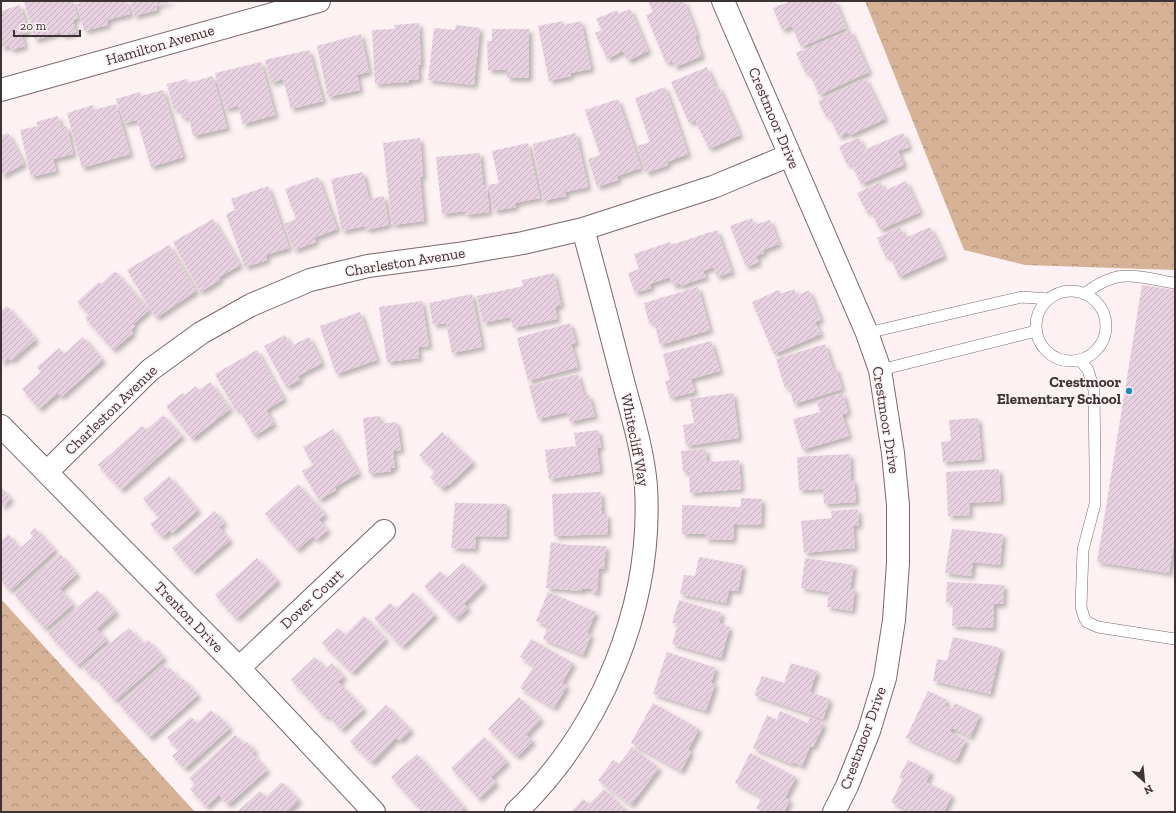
<svg xmlns="http://www.w3.org/2000/svg" width="1176" height="813" viewBox="0 0 1176 813" font-family="'Zilla Slab',serif">
  <style>
    .forest { fill: url(#forest-crowns) }
    .building { fill: url(#building-hatch); filter: url(#shadow) }
    .lines { fill: none; stroke-linecap: round; stroke-linejoin: round }
    .lane-casing { stroke: #7e6569; stroke-width: 12 }
    .street-casing { stroke: #7e6569; stroke-width: 24 }
    .lane { stroke: #fff; stroke-width: 11 }
    .street { stroke: #fff; stroke-width: 22 }
    .poi-dot { fill: #218cb2; stroke: #fdf1f3; stroke-width: 1.5 }
    .labels { text-anchor: middle; stroke-width: 3; stroke-linejoin: round; paint-order: stroke }
    .street-label { font-size: 15px; fill: #3d3234; stroke: #fdf1f3 }
    .poi-label { font-size: 15px; font-weight: bold; fill: #3d3234; stroke: #fdf1f3; text-anchor: end }
  </style>
  <defs>
    <pattern id="forest-crowns" width="20" height="18" patternUnits="userSpaceOnUse"><rect width="20" height="18" fill="#d6b397"/><path d="M2 6a3 3 0 1 1 6 0M12 15a3 3 0 1 1 6 0" fill="none" stroke="#af927c"/></pattern>
    <pattern id="building-hatch" width="6" height="6" patternUnits="userSpaceOnUse"><rect width="6" height="6" fill="#e7d0df"/><path d="M-1 1l2-2M0 6l6-6M5 7l2-2" fill="none" stroke="#c7b3c0"/></pattern>
    <filter id="shadow"><feDropShadow dx="3.5" dy="3.5" stdDeviation="2" flood-color="#0004"/></filter>
  </defs>
  <rect width="100%" height="100%" fill="#fdf1f3"/>
  <path class="forest" d="M865 1H1175V270L1025 265 964 250Z
    M1 599 195 812H1Z"/>
  <path class="building" d="M24 1H73L78 18 73 20 76 32 62 36 61 32 35 40Z
    M84 1H127L130 14 107 20 108 25 84 31 77 4Z
    M130 1H171V2L156 5 157 10 134 16Z
    M648 1H684L697 35 695 37 702 56 675 67 672 61 666 63 646 15 653 12Z
    M791 1H835L846 28 801 47 792 26 782 30 773 8Z
    M20 5 28 32 21 34 25 46 11 50 9 45 1 48V11Z
    M630 9 648 51 628 61 623 51 607 59 595 33 602 30 596 19 617 10 618 14Z
    M563 21 564 25 581 21 591 69 570 73 571 76 549 81 538 26Z
    M419 23 421 65H418L419 79 409 80V82L375 84 372 30 395 29 394 25Z
    M456 25 480 28 474 85 428 80 434 28 455 30Z
    M492 29H529V78H507V70H488L487 41H492Z
    M850 30 869 72 819 95 809 72 806 74 796 53Z
    M361 34 369 72 357 75 360 90 328 97 317 46Z
    M309 50 323 101 291 109 283 79 271 83 265 60Z
    M261 62 275 115 243 124 238 106 225 109 215 73Z
    M707 67 716 88 719 87 740 135 709 149 695 120 689 123 671 82Z
    M213 76 227 128 193 136 189 117 182 118 180 109 174 110 167 84 187 79 188 83Z
    M865 78 885 119 850 135 848 132 839 137 829 116 826 117 818 101Z
    M665 87 688 154 667 162 668 165 646 173 637 146 650 142 635 98Z
    M163 90 183 157 151 167 137 120 124 123 116 99 140 92 141 96Z
    M618 99 641 168 617 176 618 180 597 187 588 159 600 155 585 110Z
    M116 104 130 154 82 168 67 113 93 105 94 110Z
    M58 116 61 128 67 126 73 154 53 159 56 171 31 177 20 130 38 126 36 122Z
    M8 133 24 164 1 176V136Z
    M576 133 588 187 565 192 566 196 543 201 533 144Z
    M903 133 909 147 898 151 904 165 861 184 851 163 847 165 839 146 859 138 864 150Z
    M420 138 423 176 420 177 424 221 392 225 383 143Z
    M528 143 540 198 515 203 516 207 494 211 488 185 499 183 492 151Z
    M480 153 483 185H487L489 212 466 215 465 211 442 214 436 157Z
    M363 172 369 199 384 196 389 225 366 230 365 226 342 231 331 179Z
    M318 177 337 229 314 238 316 242 294 250 284 224 296 219 285 189Z
    M906 181 920 212 880 230 871 211 867 213 857 193 881 182 884 191Z
    M268 186 289 248 266 255 267 260 245 267 226 214 235 210 231 199Z
    M752 218 754 225 770 220 779 244 763 250 764 253 756 256 759 262 746 267 730 226Z
    M213 219 240 265 219 277 220 280 200 292 173 242Z
    M900 227 905 238 930 227 944 256 899 277 890 256 886 258 877 238Z
    M717 230 732 272 717 277 713 267 703 271 706 277 680 286V283L673 286 670 277 650 284 651 288 635 293 628 273 639 269 634 254 670 242 671 245Z
    M169 245 196 291 156 318 127 270Z
    M115 271 149 310 133 324 135 326 131 330 133 333 113 350 85 318 89 315 77 302 99 282 101 284Z
    M554 273 561 305 555 307 557 319 513 328 511 317 483 323 477 296 523 286 522 280Z
    M1142 285 1175 290V537L1169 573 1097 562Z
    M698 287 710 330 660 345 654 322 649 323 644 303Z
    M794 289 797 296 809 290 821 320 815 322 821 334 774 354 752 302 779 290 781 294Z
    M472 294 482 347 452 353 446 323 433 325 429 303Z
    M422 301 429 346 418 347 419 358 387 362 379 307Z
    M7 306 36 339 11 361 8 358 1 364V311Z
    M360 312 377 360 336 374 320 326Z
    M570 323 576 343 571 344 578 367 528 381 517 338Z
    M285 335 291 346 309 337 322 363 298 376 300 380 286 387 264 346Z
    M83 337 103 360 61 397 58 393 39 409 22 389 41 372 37 367 59 348 64 354Z
    M711 341 720 371 691 379 695 392 670 398 665 381 670 380 663 354Z
    M825 344 833 369 836 368 842 389 794 404 789 387 785 388 776 359Z
    M257 350 284 399 266 410 274 424 254 436 239 409 236 411 215 374Z
    M578 374 584 396 589 395 595 416 570 422 567 412 538 419 529 386Z
    M210 382 230 409 192 439 166 406 183 393 185 395 196 386 199 390Z
    M733 393 739 438 686 446 683 425 694 423 690 399Z
    M843 393 848 413 842 414 849 436 802 450 793 419 820 412 817 401Z
    M163 415 182 436 121 490 98 465 142 426 146 430Z
    M380 416V424L397 422 401 450 393 451 395 468H391V471L369 474 363 418Z
    M978 418 982 459 943 462 941 442 951 441 949 420Z
    M333 429 359 473 335 487 336 490 319 500 302 471 313 465 303 447Z
    M598 430 601 447 597 448 600 471 549 479 545 450 576 446 574 433Z
    M442 432 473 462 449 485 448 484 442 489 430 477 435 471 419 455Z
    M706 449 707 462 739 460 741 489 690 493 689 472H683L681 451Z
    M850 454 851 480H854L856 502 824 504 823 489 799 490 797 457Z
    M999 469 1001 501 969 503 970 515 948 516 946 472Z
    M169 476 198 510 172 533 170 530 162 537 150 524 159 517 143 499Z
    M298 484 325 514 319 520 328 530 316 540 313 536 297 550 265 514Z
    M1 487 11 499 1 508Z
    M601 492 602 514H607L608 534 554 536 552 494Z
    M741 498 762 499 761 525 734 524 733 540 705 539V534H682V505L741 507Z
    M455 503 507 504 506 537 476 536 475 549 451 548Z
    M858 509 859 525 853 526 855 548 804 553 801 521 832 518 831 511Z
    M215 511 224 523 219 527 230 540 193 572 172 548Z
    M35 528 55 550 10 591 1 581V541L8 534 20 548 33 537 30 533Z
    M952 529 1003 534 1000 565 973 562 971 576 945 573Z
    M551 542 569 545 606 546 604 569H599L597 593 591 592 592 589H582V591L546 588Z
    M60 554 77 574 60 589 73 604 45 629 14 594Z
    M699 557 743 565 738 591 729 590 726 603 680 594 684 575 695 576Z
    M257 558 278 581 236 619 215 595Z
    M805 558 854 565 850 589H855L852 611 827 607 829 592 801 588Z
    M463 563 484 584 464 604 468 608 456 619 424 586 440 571 447 578Z
    M947 582 1004 585 1003 604H994L993 628 952 626 953 602H946Z
    M97 590 116 612 97 629 107 640 78 666 48 633Z
    M413 592 435 615 402 647 374 618 390 603 396 609Z
    M548 592 596 612 587 633 591 635 583 655 543 639 548 626 536 621Z
    M679 600 722 613 719 623 730 627 721 658 672 644 678 624 672 623Z
    M364 616 386 639 352 673 322 643 338 628 345 635Z
    M129 628 144 644 148 640 164 658 115 701 93 675 91 676 82 666Z
    M953 637 1001 648 990 694 933 681 937 659 947 661Z
    M531 639 573 663 562 683 567 686 554 708 520 688 534 666 520 657Z
    M667 652 716 668 711 683 715 684 706 711 653 694Z
    M315 657 326 669 332 663 344 677 338 682 364 709 341 730 328 715 325 717 291 680Z
    M791 663 817 671 810 692 830 699 823 719 754 695 762 676 784 683Z
    M163 664 168 670 170 668 180 680 182 678 198 695 150 738 119 704Z
    M928 691 947 700 945 706 952 709 954 703 980 715 970 737 952 728 950 732 966 740 956 761 906 738Z
    M519 697 541 719 526 735 533 741 517 757 488 729Z
    M653 703 699 729 688 750 691 752 681 771 631 743Z
    M386 705 411 730 400 741 396 738 372 763 350 742Z
    M211 710 217 717 219 716 230 728 185 769 172 756 179 750 167 738 191 717 197 723Z
    M780 711 808 723 810 717 824 724 813 747 810 746 802 766 793 762 792 764 753 748 767 715 777 720Z
    M235 735 244 744 247 742 255 751 252 753 267 770 228 805 219 795 206 807 190 789 195 784 189 778Z
    M484 737 507 762 491 777 496 783 479 799 451 768Z
    M632 747 659 768 631 805 598 780 613 760 619 764Z
    M750 753 796 777 785 798 790 800 784 812H763L756 808 762 797 735 783Z
    M417 754 465 808 460 812H422L391 777Z
    M908 760 931 772 926 782 952 795 944 812H912L891 802 903 779 899 777Z
    M282 782 299 800 287 812H237L260 791 266 797Z
    M604 789 628 812H571L583 799 589 804Z"/>
  <g class="lines">
    <defs>
      <path id="lane" d="M1036 326a35 35 0 1 1 70 0a35 35 0 1 1-70 0Z
        M1084 294C1091 289 1099 283 1108 280 1128 271 1154 280 1175 283
        M867 333 1022 297 1049 299
        M1080 360 1088 370 1094 390 1095 468V504L1083 550 1081 607 1084 617 1087 622 1098 627 1175 639
        M880 370 1036 331"/>
      <path id="street" d="M723 1 867 333 880 370 893 453 898 505V563L894 620 885 678 869 731 847 786 834 812
        M1 90 319 1
        M1 426 239 668 374 812
        M47 472 150 370 201 333 251 305 310 280 368 266 458 254 523 243 583 229 713 187 790 155
        M239 668 384 531
        M516 812C602 729 653 606 646 486 643 451 632 415 623 381 610 330 597 280 583 229"/>
    </defs>
    <use href="#lane" class="lane-casing"/>
    <use href="#street" class="street-casing"/>
    <use href="#lane" class="lane"/>
    <use href="#street" class="street"/>
  </g>
  <circle class="poi-dot" cx="1129" cy="391" r="4"/>
  <g class="labels">
    <g class="street-label">
      <text transform="translate(160 45) rotate(-16)" y="5">Hamilton Avenue</text>
      <text transform="translate(774 118) rotate(67)" y="5">Crestmoor Drive</text>
      <text transform="translate(405 262) rotate(-9)" y="5">Charleston Avenue</text>
      <text transform="translate(111 410) rotate(-44)" y="5">Charleston Avenue</text>
      <text transform="translate(886 420) rotate(81)" y="5">Crestmoor Drive</text>
      <text transform="translate(635 440) rotate(79)" y="5">Whitecliff Way</text>
      <text transform="translate(312 599) rotate(-43)" y="5">Dover Court</text>
      <text transform="translate(189 617) rotate(46)" y="5">Trenton Drive</text>
      <text transform="translate(863 738) rotate(-70)" y="5">Crestmoor Drive</text>
    </g>
    <g class="poi-label">
      <text x="1121" y="387">Crestmoor<tspan x="1121" dy="17">Elementary School</tspan></text>
    </g>
  </g>
  <rect width="1176" height="813" fill="none" stroke="#3d3234" stroke-width="4"/>
  <g transform="translate(1144 781) rotate(153)" stroke="#fdf1f3" stroke-width="3" paint-order="stroke">
  <path d="M0-3L7 15L0 10L-7 15Z" fill="#3d3234"/>
  <text y="-6" font-size="11" font-weight="bold" text-anchor="middle" fill="#3d3234">N</text>
  </g>
  <path d="M14 30v6h66v-6" fill="none" stroke="#3d3234" stroke-width="2"/>
  <text x="20" y="30" font-size="12" fill="#3d3234" stroke="#fdf1f3" stroke-width="3" paint-order="stroke">20 m</text>
</svg>
